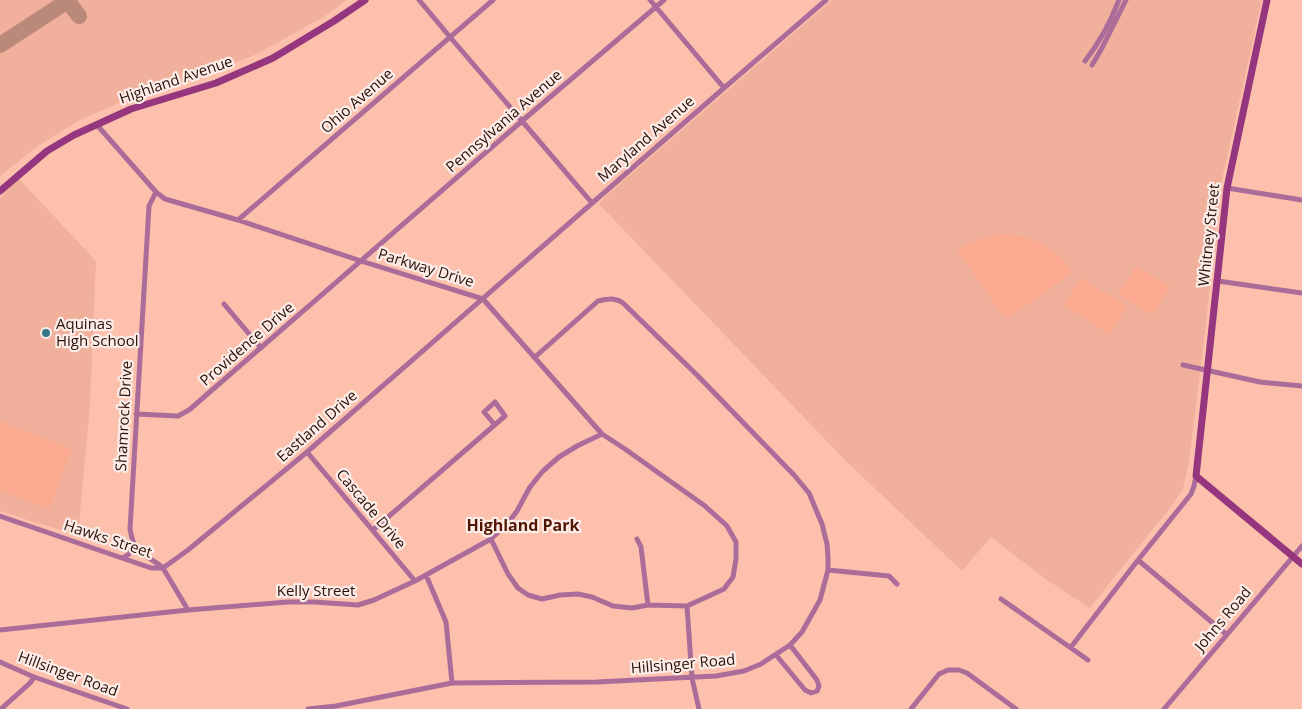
<svg xmlns="http://www.w3.org/2000/svg" width="1302" height="709" viewBox="0 0 1302 709" font-family="'Open Sans',sans-serif">
  <style>
    .built { fill: #f0b09b }
    .green { fill: #fcaa8f }
    .lines { fill: none; stroke-linecap: round; stroke-linejoin: round }
    .taxiway { stroke: #ba8979; stroke-width: 16 }
    .street { stroke: #ac6c99; stroke-width: 5 }
    .secondary { stroke: #95367e; stroke-width: 7 }
    .poi-dot { fill: #357789; stroke: #fdede8; stroke-width: 2 }
    .labels { text-anchor: middle; stroke-width: 4.5; stroke-linejoin: round; paint-order: stroke }
    .street-label { font-size: 15px; fill: #2a1008; stroke: #fdede8 }
    .poi-label { font-size: 15px; fill: #2a1008; stroke: #fdede8; text-anchor: start }
    .neighbourhood-label { font-size: 16px; font-weight: bold; fill: #521702; stroke: #fdede8 }
  </style>
  <rect width="100%" height="100%" fill="#fcc0ac"/>
  <path class="built" d="M0 0H347L325 16 257 54 178 84 121 102 80 120 39 145 0 176Z
    M832 0H1262L1222 180 1203 349 1189 461 1183 489 1167 512 1148 535 1090 608 1047 580 991 537 962 571 845 460 599 204 607 195Z
    M19 179 96 261 90 405 78 535 28 520 0 511V198Z"/>
  <path class="green" d="M1006 234C1026 236 1041 241 1057 254 1063 258 1068 266 1073 272L1010 317 1003 316 957 250C975 240 985 236 1006 234Z
    M1136 266 1170 287 1152 315 1118 294Z
    M1081 278 1127 306 1110 334 1063 305Z
    M0 421 72 449 49 509 0 490Z"/>
  <g class="lines">
    <path class="taxiway" d="M67 0 79 16
      M0 45 69 0"/>
    <path class="street" d="M419 0 450 37 522 121 592 203
      M650 0 724 88
      M1085 61C1099 43 1111 21 1119 0
      M1092 65 1102 48 1126 0
      M97 125 156 192 165 199 238 220 361 261 483 299 602 434 625 449 705 506 727 526 736 542V559L733 577 724 589 687 606 648 605 632 608 613 606 592 597 578 594 560 595 542 599 528 595 518 588 508 574 491 539
      M1227 188 1302 200
      M156 192 149 206 130 529C131 534 132 541 135 545 141 555 154 560 163 568L188 550 307 452 724 88 826 0
      M238 220 493 0
      M1218 281 1302 293
      M224 304 261 348
      M1183 365 1260 382 1302 386
      M136 414 178 416 189 410 522 121 664 0
      M307 452 415 581
      M1196 476 1194 486 1191 494 1138 560 1226 634
      M0 516 151 568H163L188 610
      M373 530 505 416 495 402 484 412 495 425
      M637 539 641 547 648 605
      M123 558 129 554 134 544
      M828 570 889 576 897 584
      M426 575 446 622 452 683
      M1001 599 1088 660
      M687 606 692 678 699 709
      M0 630 188 610 288 602H314L358 605 374 600 415 581 491 539 508 523 517 511 530 487 543 471 559 457 577 446 602 434
      M1071 647 1138 560
      M776 655 805 690 811 693 817 691 819 686 817 680 790 645
      M0 662 34 677 127 709
      M1 709 30 683 34 677
      M308 709 336 706 452 683 597 682 716 676 744 671 761 664 790 645 802 632 820 600 828 570V557L827 544 822 524 809 493 794 475 697 375 623 303C614 297 608 299 598 301L535 357
      M911 709 939 674 948 670H959L967 673 1016 709
      M1164 709 1302 546"/>
    <path class="secondary" d="M1267 0 1227 188 1196 476 1302 564
      M0 191 47 151 74 135 131 109 216 83 273 58 334 21 365 0"/>
  </g>
  <circle class="poi-dot" cx="46" cy="333" r="5"/>
  <g class="labels">
    <g class="street-label">
      <text transform="translate(176 80) rotate(-19)" y="5">Highland Avenue</text>
      <text transform="translate(357 101) rotate(-41)" y="5">Ohio Avenue</text>
      <text transform="translate(504 121) rotate(-41)" y="5">Pennsylvania Avenue</text>
      <text transform="translate(646 139) rotate(-41)" y="5">Maryland Avenue</text>
      <text transform="translate(1209 235) rotate(-84)" y="5">Whitney Street</text>
      <text transform="translate(426 268) rotate(17)" y="5">Parkway Drive</text>
      <text transform="translate(247 344) rotate(-41)" y="5">Providence Drive</text>
      <text transform="translate(124 416) rotate(-87)" y="5">Shamrock Drive</text>
      <text transform="translate(317 426) rotate(-41)" y="5">Eastland Drive</text>
      <text transform="translate(371 509) rotate(50)" y="5">Cascade Drive</text>
      <text transform="translate(108 539) rotate(18)" y="5">Hawks Street</text>
      <text x="316" y="596">Kelly Street</text>
      <text transform="translate(1223 619) rotate(-50)" y="5">Johns Road</text>
      <text transform="translate(683 664) rotate(-5)" y="5">Hillsinger Road</text>
      <text transform="translate(68 674) rotate(20)" y="5">Hillsinger Road</text>
    </g>
    <g class="poi-label">
      <text x="56" y="329">Aquinas<tspan x="56" dy="17">High School</tspan></text>
    </g>
    <g class="neighbourhood-label">
      <text x="523" y="531">Highland Park</text>
    </g>
  </g>
</svg>
